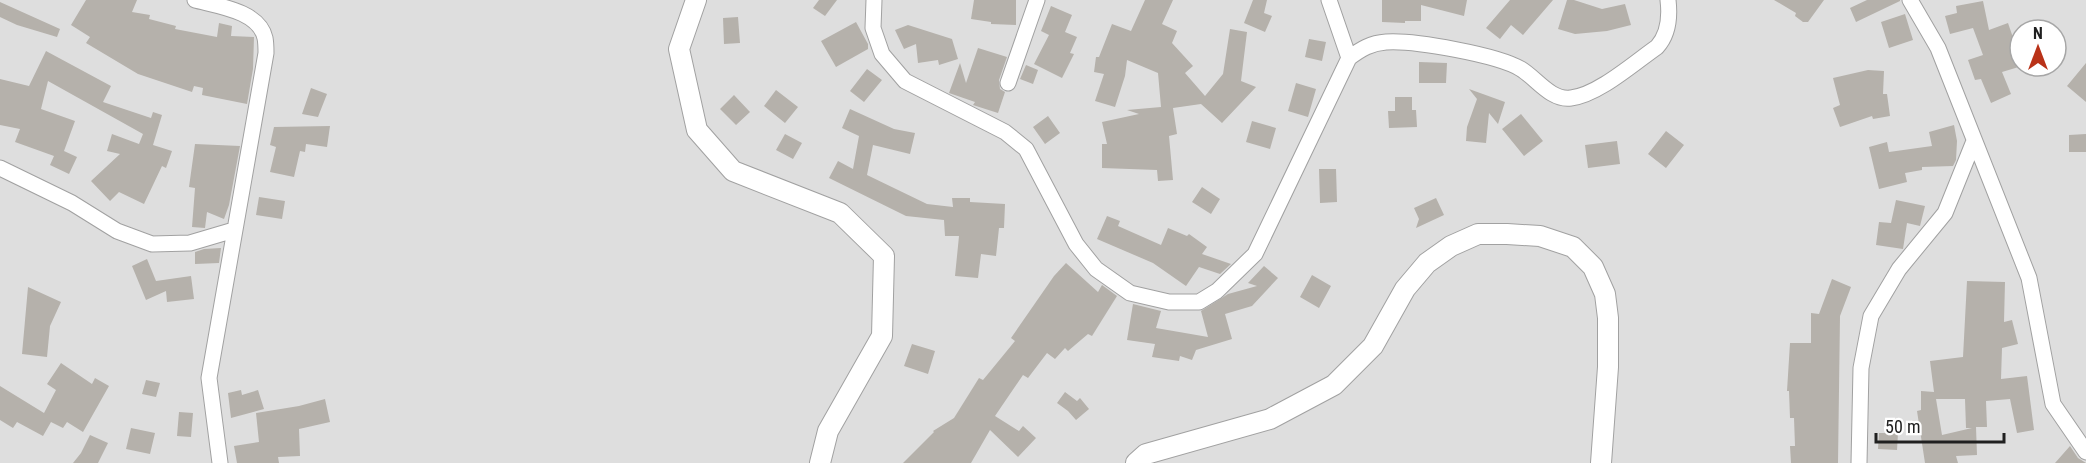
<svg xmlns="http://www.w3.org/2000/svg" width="2086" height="463" viewBox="0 0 2086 463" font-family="'Roboto Condensed',sans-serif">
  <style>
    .residential { fill: #dedede; fill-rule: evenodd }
    .building { fill: #b5b1ab; fill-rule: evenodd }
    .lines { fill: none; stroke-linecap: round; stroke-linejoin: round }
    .minor-casing { stroke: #a1a1a1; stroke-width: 17 }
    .tertiary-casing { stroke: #a1a1a1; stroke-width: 22 }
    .minor { stroke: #fff; stroke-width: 15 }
    .tertiary { stroke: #fff; stroke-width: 20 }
  </style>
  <rect width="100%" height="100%" fill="#f0eee8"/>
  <path class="residential" d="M0 0H2086V463H0ZM2020 30H2056V66H2020Z"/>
  <path class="building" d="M86 0H137L132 12 150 15 149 19 176 26 175 29 217 37 219 23 232 26 231 36 254 37 253 69 247 104 202 95 203 88 194 86 192 92 138 74 86 43 90 37 71 25Z
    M819 0H837L825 16 813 8Z
    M974 0H1016V25L991 24V22L971 19Z
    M1145 0H1173L1162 24 1177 31 1172 43 1193 66 1185 73 1205 96 1223 74 1230 29 1247 32 1241 81 1256 87 1222 123 1201 104 1173 108 1177 134 1169 136 1173 180 1158 181 1157 170 1102 168V144H1107L1102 122 1139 114 1127 110 1161 107 1158 73 1127 60 1125 76 1115 107 1095 101 1104 74 1094 72 1096 57H1099L1112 24 1131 31Z
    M1253 0H1267L1264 13 1272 16 1265 32 1244 23Z
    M1382 0H1422L1421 2 1422 0H1467L1464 16 1421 5V21H1405V23L1382 22Z
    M1510 0H1553L1523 35 1511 25 1500 39 1486 28Z
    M1567 0H1574L1602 9 1625 4 1631 25 1607 31 1575 34 1558 29Z
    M1774 0H1824L1808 22H1803L1795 16 1796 13Z
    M1867 0H1900V1L1856 22 1850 8Z
    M1983 1 1989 30 2008 23 2020 58V66H2022L2002 72 2011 94 1991 103 1981 79 1975 80 1968 60 1983 55 1973 28 1950 34 1945 16 1957 13 1956 6Z
    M0 2 60 29 57 37 17 25 0 17Z
    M1051 6 1072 15 1065 32 1077 37 1070 53 1074 54 1062 78 1034 64 1049 35 1041 31Z
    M1905 14 1913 40 1889 48 1881 22Z
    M738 17 740 43 724 44 723 18Z
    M856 22 868 44V49L836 67 821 41Z
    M908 25 952 39 958 59 939 65 938 60 918 63 916 44 904 49 895 30Z
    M1309 39 1326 42 1322 61 1305 57Z
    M978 48 1007 57 999 80 1000 89 1005 92 998 113 976 106 973 105 975 102 949 93 960 63 966 83Z
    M46 51 111 86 103 102 151 118 153 112 162 115 153 145 172 151 166 168 162 166 144 204 119 192 110 201 91 181 120 154 107 151 112 134 139 144 143 134 48 81 41 109 75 121 64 151 77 157 69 174 50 165 54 156 15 142 20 129 0 125V79L29 86Z
    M1419 62 1447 63 1446 83H1419Z
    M2086 63V102L2067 86Z
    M1026 65 1038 70 1033 84 1020 79Z
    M867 69 882 80 864 102 850 91Z
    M1868 70 1884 71 1883 94H1887L1890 116 1873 119 1872 116 1840 127 1833 108 1840 105 1833 78Z
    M1296 83 1316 89 1308 117 1288 111Z
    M311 88 327 94 318 117 302 114Z
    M1469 89 1505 102 1498 124 1489 113 1486 143 1466 141 1467 127 1477 99Z
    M776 90 798 107 785 123 764 106Z
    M734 95 750 112 736 125 720 109Z
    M1395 97H1412V110H1416L1417 127 1389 128 1388 111H1395Z
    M850 109 894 129 915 133 910 154 873 145 867 175 927 204 953 207 952 198H970V202L1005 204 1004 228H999L996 256 981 254 978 278 955 276 959 236H945L944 220 906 216 829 178 838 161 853 169 859 136 842 128Z
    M1521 114 1543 141 1524 156 1502 129Z
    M1048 116 1060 133 1045 144 1033 127Z
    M1252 121 1276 128 1270 149 1246 142Z
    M1954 125 1957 141 1956 160 1953 166 1922 167V170L1905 173 1907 182 1879 189 1869 147 1887 142 1889 152 1932 146 1929 132Z
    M330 126 327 147 306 144 305 152 300 151 294 177 270 172 276 147 270 145 274 127Z
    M1666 131 1684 145 1666 168 1648 154Z
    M785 134 802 143 793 159 776 150Z
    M2086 134V152H2069V135Z
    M1617 141 1620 164 1588 168 1585 145Z
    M195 144 240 146 229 205 224 219 207 212 205 228 192 227 195 188 189 187Z
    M1319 169H1336L1337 202 1320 203Z
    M1202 187 1220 199 1211 214 1192 202Z
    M259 197 285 201 282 219 256 215Z
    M1436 198 1444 215 1416 228 1419 219 1414 208Z
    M1896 200 1925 206 1920 226 1907 223 1903 249 1876 245 1879 222 1891 223Z
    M1107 216 1120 221 1118 226 1161 245 1168 228 1187 236 1189 234 1207 247 1202 254 1231 264 1220 274 1199 267 1186 286 1153 263 1097 239Z
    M221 248 219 263 195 264V252L204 249Z
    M147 259 156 281 191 276 194 299 167 302 166 291 146 300 132 266Z
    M1066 263 1098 292 1102 285 1117 296 1092 336 1088 334 1068 351 1065 348 1055 359 1047 353 1028 378 1023 375 995 416 1019 431 1023 426 1036 438 1018 457 990 430 971 463H903L934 432 933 431 954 418 979 378 983 380 1015 341 1011 338 1054 276Z
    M1264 266 1278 278 1252 306 1225 314 1232 339 1196 350 1192 360 1180 356 1179 361 1152 357 1155 344 1127 340 1133 304 1161 311 1156 328 1208 337 1201 311 1228 294 1257 286 1248 283Z
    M1312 275 1331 286 1319 308 1300 297Z
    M1832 279 1851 287 1840 316 1838 463H1791L1790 446H1795L1794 418H1790L1789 391H1787L1790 343H1811V313L1819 314Z
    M1967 281 2005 282 2004 322 2012 320 2018 344 2002 348 2001 379 2027 376 2034 430 2017 433 2010 399 1986 401 1987 427H1976L1977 455 1956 456 1958 463H1925L1917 411 1921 410V391L1934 392 1930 361 1963 357ZM1936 399H1965L1966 428H1972L1942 435Z
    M28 287 61 302 50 326 47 357 22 354Z
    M912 344 935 351 928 374 904 366Z
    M61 363 92 384 95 378 109 386 83 432 67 422 63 428 51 422 43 436 17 422 13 428 0 420V386L44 413 56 390 47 384Z
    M146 380 160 383 156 397 142 394Z
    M241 390 242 395 258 390 264 409 231 418 228 393Z
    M1065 392 1077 401 1080 398 1089 409 1076 420 1068 411 1057 403Z
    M325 399 330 422 299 429 300 456 278 457 279 463H237L234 446 259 442 256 413 299 406Z
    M179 412 193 413 191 437 177 436Z
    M131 428 155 433 150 454 126 449Z
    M1879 433H1898L1897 450 1878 449Z
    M90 435 108 443 98 463H73L81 453Z
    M2070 446 2078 458 2086 463H2055Z"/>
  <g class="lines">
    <defs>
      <path id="minor" d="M195 0C218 6 259 11 265 38 266 43 266 48 266 53L209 378 220 463
        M874 0 873 28 882 54 905 81 1005 132 1026 149 1076 244 1096 269 1130 293 1169 302H1199L1217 291 1255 254 1349 58C1361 49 1371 43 1386 42 1414 40 1498 55 1521 69 1536 78 1551 101 1571 98 1598 95 1634 63 1657 47 1669 34 1670 17 1668 0
        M1329 0 1349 58
        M1910 0 1938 48 2029 278 2053 404 2086 452
        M1008 83 1037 0
        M0 168 72 203 117 231 152 244 190 243 234 230
        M1859 463 1861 368 1871 316 1899 269 1945 213 1974 141"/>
      <path id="tertiary" d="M696 0 679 49 697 130 733 171 840 213 884 256 882 336 828 431 820 463
        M1136 463 1146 454 1270 419 1334 385 1373 346 1405 289 1427 263 1451 246 1478 234H1507L1540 236 1573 247 1593 267 1605 294 1608 318V367L1601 463"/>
    </defs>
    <use href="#minor" class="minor-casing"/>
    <use href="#tertiary" class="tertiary-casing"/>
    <use href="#minor" class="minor"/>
    <use href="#tertiary" class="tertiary"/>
  </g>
  <g transform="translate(2038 48)"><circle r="28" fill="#ffffff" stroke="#a6a6a6" stroke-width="1.5"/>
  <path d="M0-4.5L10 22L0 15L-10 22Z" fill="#b93218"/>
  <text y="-9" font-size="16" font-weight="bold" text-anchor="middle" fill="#202020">N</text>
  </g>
  <path d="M1876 433v9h128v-9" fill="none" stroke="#202020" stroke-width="3"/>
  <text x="1885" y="433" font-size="18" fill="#202020" stroke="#ffffff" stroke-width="4.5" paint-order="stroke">50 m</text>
</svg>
